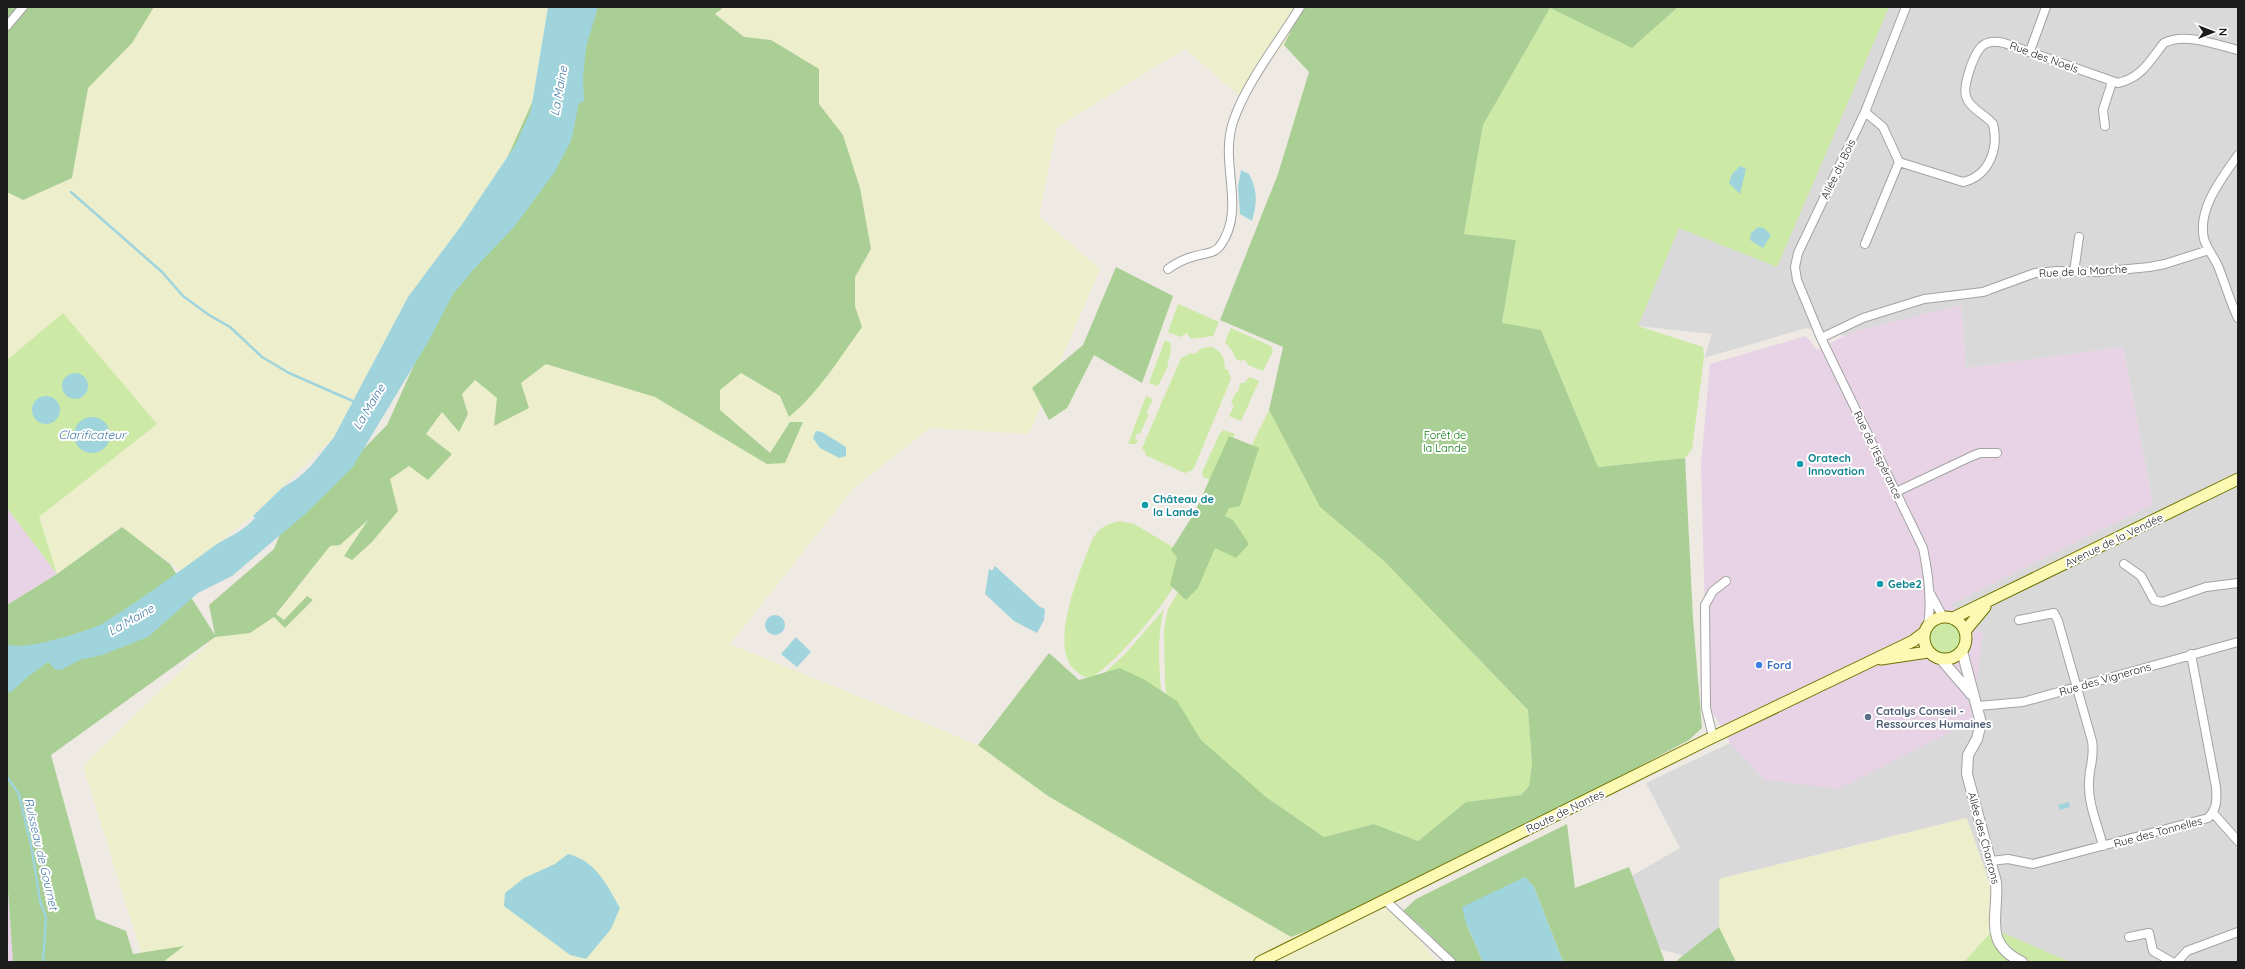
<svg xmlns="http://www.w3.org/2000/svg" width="2245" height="969" viewBox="0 0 2245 969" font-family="Quicksand,sans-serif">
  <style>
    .residential { fill: #dad9d9 }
    .industrial { fill: #e7d3e5 }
    .farmland { fill: #edeecc }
    .grass { fill: #cceaa5 }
    .forest { fill: #aacf95 }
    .water { fill: #a0d4dd }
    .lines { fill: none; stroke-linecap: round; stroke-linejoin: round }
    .stream { stroke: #a0d4dd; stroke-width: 2.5 }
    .minor-casing { stroke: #a3a3a3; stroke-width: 10 }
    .tertiary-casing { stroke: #a3a3a3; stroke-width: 12 }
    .secondary-casing { stroke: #707402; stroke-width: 13 }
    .minor { stroke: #fff; stroke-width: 8 }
    .tertiary { stroke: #fff; stroke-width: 10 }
    .secondary { stroke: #fbf9b3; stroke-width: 11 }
    .culture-dot { fill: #0f9aa8; stroke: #fff; stroke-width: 1.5 }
    .shop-dot { fill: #3f7fe0; stroke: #fff; stroke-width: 1.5 }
    .service-dot { fill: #5c6f8a; stroke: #fff; stroke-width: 1.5 }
    .labels { text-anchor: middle; stroke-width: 4; stroke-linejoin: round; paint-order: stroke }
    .street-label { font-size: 11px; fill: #1c1c1c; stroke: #fff }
    .park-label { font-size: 11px; fill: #097c0a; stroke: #fff }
    .culture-label { font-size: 11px; font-weight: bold; fill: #0d838f; stroke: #fff; text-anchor: start }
    .shop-label { font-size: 11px; font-weight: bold; fill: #366cbe; stroke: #fff; text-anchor: start }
    .service-label { font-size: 11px; font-weight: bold; fill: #4e5e75; stroke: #fff; text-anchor: start }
    .water-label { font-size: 12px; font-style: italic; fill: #447ba5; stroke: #fff }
  </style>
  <rect width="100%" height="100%" fill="#eee9e2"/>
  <path class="residential" d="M1889 7H2238V962H1995L1988 960 1991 887 1966 818 1719 879V927L1685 956 1626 940 1621 882 1680 848 1646 783 1730 743 1765 780 1950 605 2153 504 2123 347 1966 368 1961 305 1845 336 1806 328 1704 358 1712 334 1637 326 1679 228 1777 267Z"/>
  <path class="industrial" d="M1961 305 1966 368 2123 347 2153 504 1950 605 1983 634 1972 721 1839 789 1765 780 1730 743 1711 709 1705 617 1701 464 1710 364 1806 336 1817 350 1852 332Z
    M7 508 57 574 7 605Z
    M7 889 45 962H7Z"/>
  <path class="farmland" d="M151 7H548L531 110 506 160 461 226 408 297 334 437 253 516 182 571 121 527 57 574 39 517 157 424 63 314 7 360V192L23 200 72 178 88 88Z
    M724 7H1302L1284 45 1238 95 1185 49 1057 127 1039 216 1100 269 1029 434 930 428 854 488 730 644 978 745 1048 796 1291 937 1391 903 1437 962H144L83 766 215 637 250 633 274 617 285 628 313 601 307 596 284 620 276 615 330 546 340 545 369 519 372 542 398 511 389 479 409 466 452 454 426 434 442 412 458 431 468 414 462 394 475 380 497 398 494 426 521 383 546 364 655 397 767 464 790 422 771 453 720 410V390L741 373 780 396 789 417 862 327 855 306V277L871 249 860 188 843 135 819 104V69L771 40 744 37 715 13Z
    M1967 818 1990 885 1994 929 1964 962H1736L1719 927V879Z"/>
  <path class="grass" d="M1678 7H1889L1777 267 1679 228 1638 326 1703 347 1704 358 1692 449 1685 458 1598 467 1541 330 1502 324 1516 240 1464 234 1483 125 1550 8 1632 48Z
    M1178 304 1219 322 1213 336 1191 339 1187 333 1180 337 1168 332Z
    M63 313 157 424 39 517 57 574 7 508V360Z
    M1231 328 1271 346 1273 351 1263 371 1248 365 1245 359 1240 361 1235 358 1233 352 1225 342Z
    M1165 340 1171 343 1170 356 1167 363 1169 364 1158 386 1149 383Z
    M1212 347C1222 352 1225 358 1225 369L1228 370 1231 379 1193 470 1185 473 1145 455 1146 453 1142 448 1181 358 1191 353 1195 354 1202 348Z
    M1250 377 1259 381 1241 421 1229 416 1234 406 1231 403 1236 392 1238 393 1240 383H1244Z
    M1146 396 1153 399 1146 413 1149 414 1140 434 1137 433 1135 439 1138 440 1136 444H1128Z
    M1269 410 1320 507 1384 561 1528 710 1532 763 1529 786 1521 795 1466 802 1418 841 1374 824 1324 837 1266 797 1211 766 1167 700 1165 682 1164 629 1168 609 1187 577Z
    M1224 430 1235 434 1213 481 1203 477 1202 472 1220 433Z
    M1120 521 1134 524 1178 550C1179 557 1181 567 1179 574 1176 594 1110 670 1091 677 1085 679 1079 674 1075 670 1047 647 1082 565 1093 538 1101 526 1107 524 1120 521Z
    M1164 609C1155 644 1160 680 1164 714L1100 677 1126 653Z
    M1930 638a15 15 0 1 1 30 0a15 15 0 1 1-30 0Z
    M1994 929 2070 962H1964Z"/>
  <path class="forest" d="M7 7H154L132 43 88 88 72 178 23 200 7 192Z
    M575 7H724L715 14 744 37 771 40 819 69V104L843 135 860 188 871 249 855 277V306L862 327C839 359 819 392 789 417L780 396 741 373 720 390V410L770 453 790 422H803L785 463 767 464 655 397 546 364 521 383 529 408 494 426 497 398 475 380 462 394 468 414 459 432 442 412 426 434 452 454 428 480 409 466 390 479 398 511 372 542 352 560 344 556 368 520 340 545 330 546 276 614 284 620 307 596 313 600 285 628 274 617 250 633 215 637 51 755 96 919 126 931 133 954 184 946 163 962H13L7 875V605L57 574 122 527 170 564 215 635 209 605 274 549 280 534 387 425Z
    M1302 7H1678L1632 48 1550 8 1483 125 1464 234 1516 240 1502 323 1541 330 1598 467 1685 458 1693 619 1702 728 1689 740 1380 903 1291 937 1048 796 978 745 1049 653 1079 680 1120 668 1145 680 1177 701 1201 740 1266 797 1324 837 1374 824 1418 841 1466 802 1521 795 1529 786 1532 763 1528 710 1384 561 1320 507 1269 410 1283 347 1220 320 1278 174 1309 72 1284 45Z
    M1116 267 1173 296 1142 383 1094 355 1067 408 1049 420 1032 388 1083 345Z
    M1229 436 1259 448 1240 506 1229 508 1225 516 1233 520 1249 544 1236 558 1215 548 1198 588 1186 600 1170 585 1177 557 1171 550 1195 512Z
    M1567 824 1575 888 1629 867 1665 962H1563L1534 887 1525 877 1466 923 1483 962H1456L1424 929 1403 911 1416 899Z
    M1719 927 1736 962H1675Z"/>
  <path class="water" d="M548 7H598L586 47 583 78 584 99 583 102 579 103 571 141 554 173 514 227 474 269 453 294 428 342 352 468 305 514 252 559 232 576 198 593 148 637 102 655 80 660 61 670H56L48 662 30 675 11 692H7V644C21 652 85 632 102 624 139 601 174 575 210 549 227 536 238 536 255 518L253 516 282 488 298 478 311 466 334 437 408 297 461 226 516 144 531 110Z
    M1740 166 1746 169 1740 194 1729 183 1732 174Z
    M1241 170 1249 174C1258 191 1257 203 1252 221L1240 214 1238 187Z
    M1758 227 1764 228 1771 235 1763 248 1750 240 1751 233Z
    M62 386a13 13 0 1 1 26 0a13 13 0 1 1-26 0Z
    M32 410a14 14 0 1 1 28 0a14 14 0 1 1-28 0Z
    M74 435a18 18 0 1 1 36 0a18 18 0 1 1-36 0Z
    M816 431 822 432 846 447V456L839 458 820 448 813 438Z
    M995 566 1040 607 1045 609 1044 620 1037 633 1014 621 985 594 989 569 992 571Z
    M765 625a10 10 0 1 1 20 0a10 10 0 1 1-20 0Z
    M796 637 811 652 797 667 781 654Z
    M2069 802 2070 807 2060 810 2058 805Z
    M568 854C596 861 607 885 620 908L611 929 586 959 570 955 504 906 505 893 524 878 555 864Z
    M1525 877 1534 887 1563 962H1483L1466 923 1462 907Z"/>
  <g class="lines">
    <path class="stream" d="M71 192 162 272 183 296 209 315 230 327 262 357 289 373 355 402
      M7 777 19 794 32 850 40 901 46 917 43 962"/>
    <defs>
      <path id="minor" d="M1906 7 1865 112 1798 253 1795 267 1797 280 1821 338 1923 548C1928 572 1932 601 1928 625
        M7 26 23 7
        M2030 51 2046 7
        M1865 112 1883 127 1899 162 1963 182C1989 176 1999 149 1993 124 1986 115 1972 110 1967 99 1961 89 1973 56 1981 47 1987 41 1996 41 2004 43L2118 83C2142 78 2150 60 2164 43 2185 32 2216 45 2238 50
        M2105 126 2103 110 2112 82
        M2238 155C2222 178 2197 209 2204 239 2207 249 2214 257 2218 266 2225 283 2230 302 2238 318
        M1865 244 1899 162
        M1168 269C1175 264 1183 259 1192 257 1202 253 1213 255 1220 246 1247 209 1219 165 1233 122 1246 83 1278 43 1300 7
        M2074 272 2079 237
        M1821 338 1863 318 1924 299 1983 292 2035 273 2057 271 2098 272 2149 267 2165 264 2209 250
        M1896 492 1970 457 1980 453H1997
        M2124 564 2141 576 2154 600 2162 602 2206 587 2238 583
        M1931 595 1943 617
        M2019 620 2054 613 2058 621 2092 741C2095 758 2089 767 2089 783 2088 804 2098 826 2103 846
        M1978 706 2023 702 2238 642
        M1713 737 1706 708 1705 605 1713 591 1726 581
        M2213 813 2238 841
        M1991 861 2008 859 2033 864 2208 818C2217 809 2217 800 2216 787L2191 654
        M1385 900 1451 962
        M2129 937 2149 933 2153 951 2172 962
        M2177 962 2187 951 2238 932"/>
      <path id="tertiary" d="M1962 651 1981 723 1977 739 1968 755 1967 774 1996 882C1999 916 1982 943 2022 962
        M1941 659 1971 694"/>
      <path id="secondary" d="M1924 638a21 21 0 1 1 42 0a21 21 0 1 1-42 0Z
        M1953 618 2238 479
        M1965 631 1985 607
        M1881 659 1928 652
        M1260 962 1705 741 1913 641 1925 632"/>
    </defs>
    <use href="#minor" class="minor-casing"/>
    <use href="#tertiary" class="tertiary-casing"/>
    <use href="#secondary" class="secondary-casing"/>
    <use href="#minor" class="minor"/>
    <use href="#tertiary" class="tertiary"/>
    <use href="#secondary" class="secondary"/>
  </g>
  <g class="culture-dot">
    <circle cx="1800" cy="464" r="4"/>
    <circle cx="1145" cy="505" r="4"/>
    <circle cx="1880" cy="584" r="4"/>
  </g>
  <circle class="shop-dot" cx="1759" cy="665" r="4"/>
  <circle class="service-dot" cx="1868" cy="717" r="4"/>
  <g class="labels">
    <g class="street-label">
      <text transform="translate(2044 57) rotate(20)" y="4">Rue des Noels</text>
      <text transform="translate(1838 169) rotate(-64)" y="4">Allée du Bois</text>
      <text transform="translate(2083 271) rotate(-3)" y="4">Rue de la Marche</text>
      <text transform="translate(1878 455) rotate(64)" y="4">Rue de l'Espérance</text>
      <text transform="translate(2114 540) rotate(-26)" y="4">Avenue de la Vendée</text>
      <text transform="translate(2105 679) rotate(-16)" y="4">Rue des Vignerons</text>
      <text transform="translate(1565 811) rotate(-26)" y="4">Route de Nantes</text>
      <text transform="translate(2158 832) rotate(-15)" y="4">Rue des Tonnelles</text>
      <text transform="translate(1984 838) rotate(75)" y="4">Allée des Charrons</text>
    </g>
    <g class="park-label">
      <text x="1445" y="439">Forêt de<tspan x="1445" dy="13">la Lande</tspan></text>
    </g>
    <g class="culture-label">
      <text x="1808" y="462">Oratech<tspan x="1808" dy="13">Innovation</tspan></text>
      <text x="1153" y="503">Château de<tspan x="1153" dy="13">la Lande</tspan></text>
      <text x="1888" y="588">Gebe2</text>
    </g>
    <g class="shop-label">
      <text x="1767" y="669">Ford</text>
    </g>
    <g class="service-label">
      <text x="1876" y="715">Catalys Conseil -<tspan x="1876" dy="13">Ressources Humaines</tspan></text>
    </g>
    <g class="water-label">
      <text transform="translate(559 91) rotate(-80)" y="4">La Maine</text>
      <text transform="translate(369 407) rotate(-59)" y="4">La Maine</text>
      <text x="92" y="439">Clarificateur</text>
      <text transform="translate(131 620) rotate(-30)" y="4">La Maine</text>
      <text transform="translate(41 854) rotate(77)" y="4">Ruisseau de Gournet</text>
    </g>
  </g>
  <rect width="2245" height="969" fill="none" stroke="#1c1c1c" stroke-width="16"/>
  <g transform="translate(2213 32) rotate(90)" stroke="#ffffff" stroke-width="3" paint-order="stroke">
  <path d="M0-3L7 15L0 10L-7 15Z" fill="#1c1c1c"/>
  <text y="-6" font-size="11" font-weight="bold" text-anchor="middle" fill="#1c1c1c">N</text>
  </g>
</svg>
